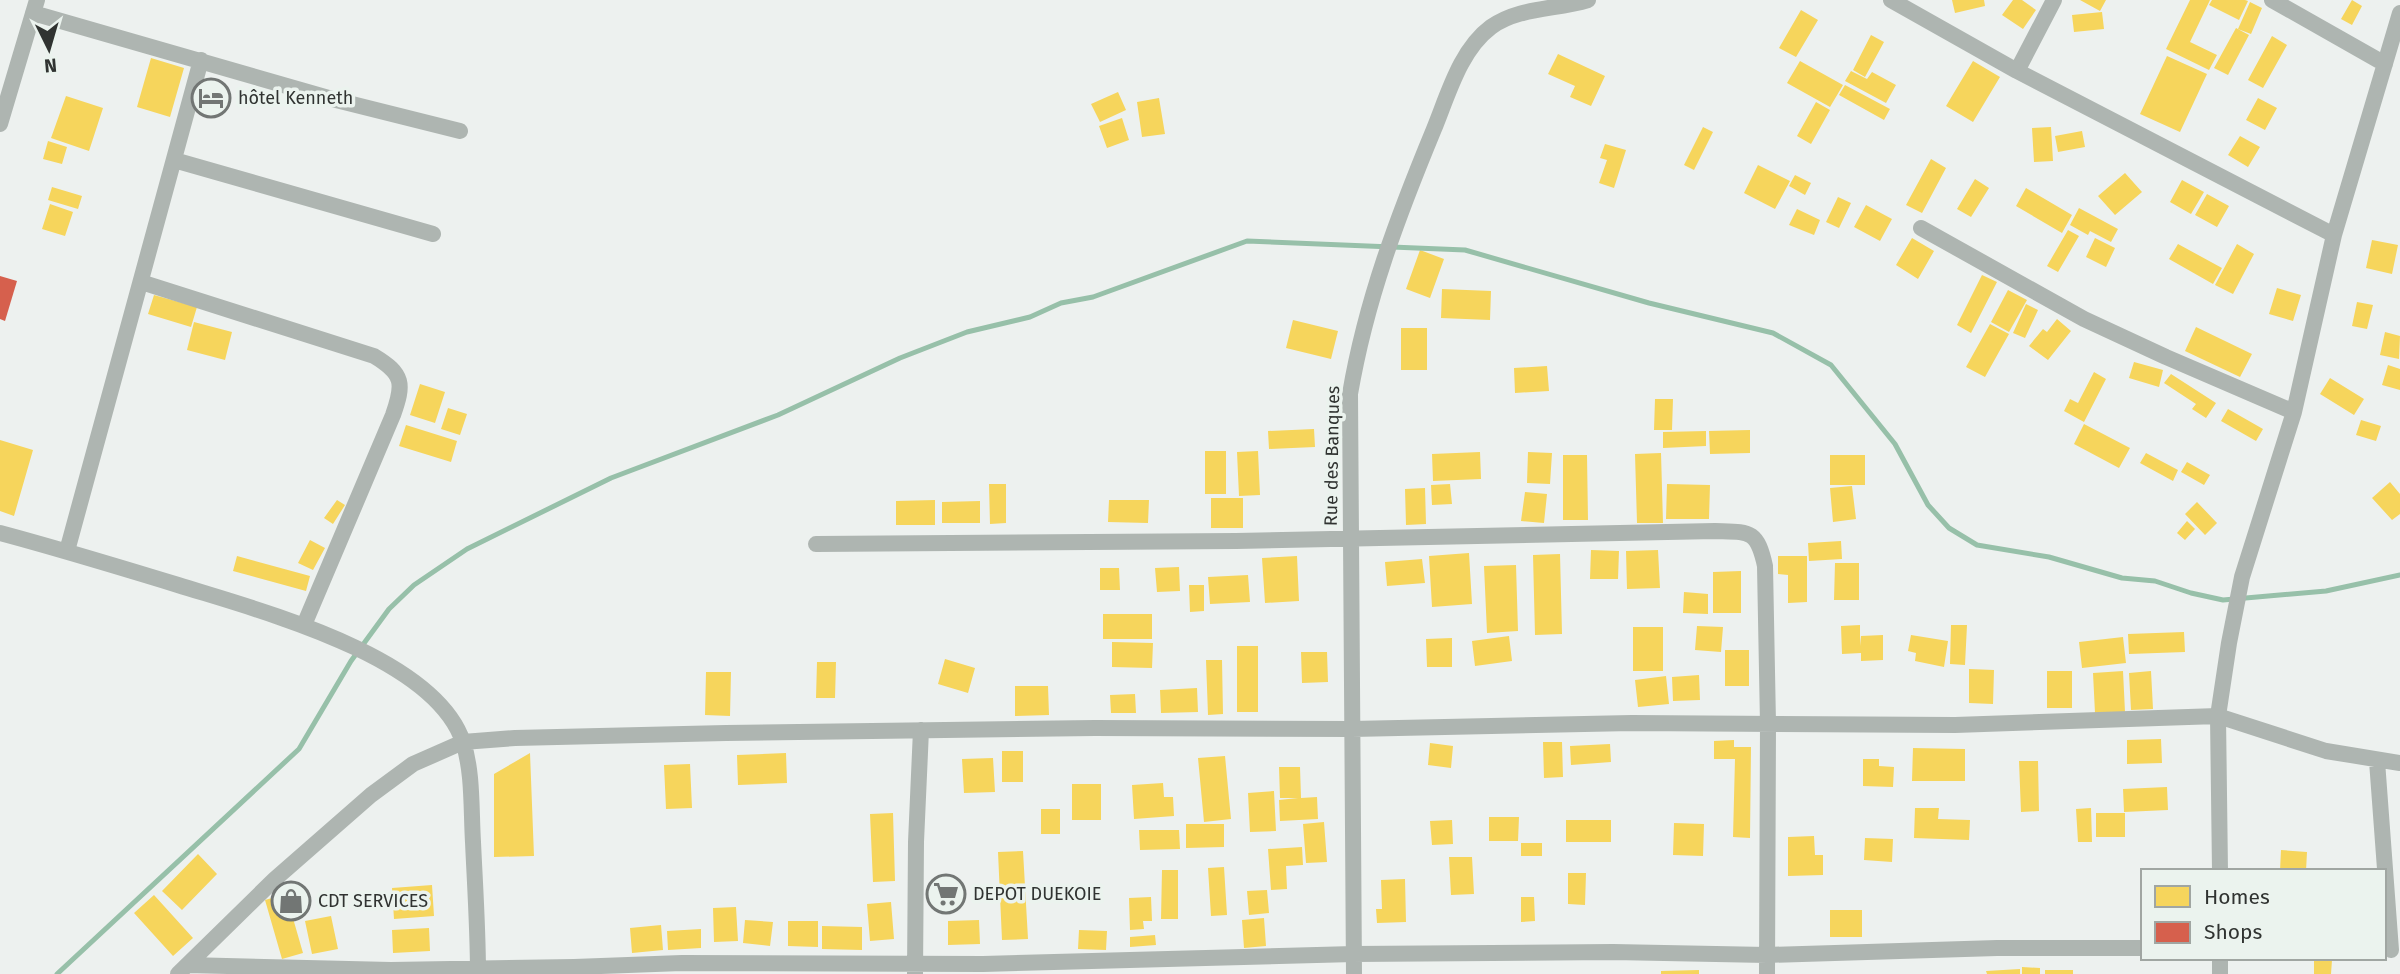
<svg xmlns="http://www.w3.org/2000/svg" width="2400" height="974" viewBox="0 0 2400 974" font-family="'Fira Sans',sans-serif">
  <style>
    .homes { fill: #f6d55c }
    .shops { fill: #d6604d }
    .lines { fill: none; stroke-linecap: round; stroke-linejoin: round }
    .stream { stroke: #97c0a9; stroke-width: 5 }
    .street { stroke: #aeb5b1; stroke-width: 16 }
    .labels { text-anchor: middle; stroke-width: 7; stroke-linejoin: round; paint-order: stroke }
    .poi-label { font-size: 18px; fill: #303331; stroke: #ebf3ee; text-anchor: start }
    .street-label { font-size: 18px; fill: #303331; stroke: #ebf3ee }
  </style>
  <rect width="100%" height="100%" fill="#edf1ef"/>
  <path class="homes" d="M1952 0H1984L1985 6 1955 13Z
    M2013 0H2022L2036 10 2023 29 2002 15Z
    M2080 0H2106L2100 11Z
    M2190 0H2210L2190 42 2217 55 2209 70 2166 49Z
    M2212 0H2245L2248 1 2239 20 2209 5Z
    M2352 0 2362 6 2352 25 2341 19Z
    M2250 2 2262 8 2251 34 2238 29Z
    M1801 10 1818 20 1796 57 1779 48Z
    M2102 12 2104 29 2074 32 2072 15Z
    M2236 28 2249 35 2228 75 2214 68Z
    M1871 35 1884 42 1865 77 1853 70Z
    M2272 36 2287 45 2263 88 2248 80Z
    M1558 54 1605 76 1591 106 1570 97 1575 86 1548 74Z
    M2167 56 2207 74 2180 132 2140 114Z
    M151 58 184 68 170 117 137 107Z
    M1800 61 1843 85 1830 107 1787 83Z
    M1973 61 2000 77 1973 122 1946 106Z
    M1851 71 1867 79 1872 72 1896 85 1886 103 1845 81Z
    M1845 85 1890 109 1884 120 1839 95Z
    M1118 92 1126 110 1100 122 1091 104Z
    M66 96 103 108 89 151 51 138Z
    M1159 98 1165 134 1142 137 1137 102Z
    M2258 98 2277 108 2265 130 2246 120Z
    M1816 102 1830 110 1811 144 1797 136Z
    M1122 118 1129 140 1107 148 1099 126Z
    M1703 127 1713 132 1694 170 1684 165Z
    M2051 127 2053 161 2034 162 2032 128Z
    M2082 131 2085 147 2058 152 2055 136Z
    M2240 136 2260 147 2248 167 2228 155Z
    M48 141 67 147 62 164 43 159Z
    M1605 144 1626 150 1614 188 1599 183 1607 160 1600 158Z
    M1931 159 1946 168 1922 213 1906 205Z
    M1758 165 1790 181 1775 209 1744 193Z
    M2125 173 2142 192 2115 215 2098 196Z
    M1795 175 1811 183 1805 195 1789 186Z
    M1975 179 1989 188 1971 217 1957 209Z
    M2182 180 2204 192 2191 214 2170 202Z
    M52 187 82 196 78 209 48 200Z
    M2026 188 2072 215 2062 233 2016 206Z
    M2207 194 2229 206 2217 227 2195 215Z
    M1838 197 1851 203 1839 228 1826 222Z
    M50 204 73 212 65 236 42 229Z
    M1866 205 1892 219 1880 241 1854 227Z
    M2079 208 2118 229 2111 242 2090 231 2088 235 2070 225Z
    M1797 209 1820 220 1814 235 1789 225Z
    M2068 230 2079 236 2058 272 2047 266Z
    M1912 238 1934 251 1918 279 1896 265Z
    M2095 238 2115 248 2106 267 2086 257Z
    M2372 240 2398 245 2392 274 2366 268Z
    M2178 244 2222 268 2213 284 2169 259Z
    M2237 244 2254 254 2233 294 2215 285Z
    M1420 250 1444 259 1430 298 1406 289Z
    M1982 275 1997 282 1971 333 1957 325Z
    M2277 288 2301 295 2293 321 2269 314Z
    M1442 289 1491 291 1490 320 1441 318Z
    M2008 290 2027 300 2009 332 1991 322Z
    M154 295 197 307 191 327 148 314Z
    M2357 302 2373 305 2367 329 2352 326Z
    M2026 304 2038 310 2025 338 2013 333Z
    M2057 319 2071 331 2048 360 2029 346 2043 329 2047 332Z
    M1293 320 1338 331 1331 359 1286 348Z
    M194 322 232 332 225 360 187 350Z
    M1990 324 2009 334 1985 377 1966 367Z
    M2196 327 2252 354 2240 377 2185 351Z
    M1401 328H1427V370H1401Z
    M2385 332 2400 336 2399 359 2380 355Z
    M2134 362 2163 370 2159 387 2129 378Z
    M2388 365 2400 369V390L2382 385Z
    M1547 366 1549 391 1515 393 1514 368Z
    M2094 372 2106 379 2084 422 2064 411 2070 399 2078 403Z
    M2171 374 2216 403 2206 418 2192 409 2196 404 2164 383Z
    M2330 378 2364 399 2354 415 2320 394Z
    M420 384 445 392 435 423 410 415Z
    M1655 399H1673L1672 430H1654Z
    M448 408 467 414 460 435 441 429Z
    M2228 409 2263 429 2256 441 2221 421Z
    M2361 420 2381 426 2376 441 2356 435Z
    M2084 424 2130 448 2119 468 2074 444Z
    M406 425 457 441 451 462 399 446Z
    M1314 429 1315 447 1269 449 1268 431Z
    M1750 430V453L1710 454 1709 431Z
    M1706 431V446L1663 448V432Z
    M0 440 33 450 14 516 0 511Z
    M1205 451H1226V494H1205Z
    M1258 451 1260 495 1239 496 1237 452Z
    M1480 452 1481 479 1433 481 1432 454Z
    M1528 452 1552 453 1550 484 1527 483Z
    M1661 453 1663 523H1637L1635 454Z
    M2146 453 2178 470 2173 481 2140 463Z
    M1563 455H1587L1588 520H1563Z
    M1830 455H1865V485H1830Z
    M2187 462 2210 475 2204 485 2181 472Z
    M2390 482 2400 494V514L2392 520 2372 498Z
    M989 484H1006V523L990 524Z
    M1450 484 1452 504 1432 505 1431 485Z
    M1667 484 1710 485 1709 519H1666Z
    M1852 486 1856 519 1833 522 1830 488Z
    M1425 488 1426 524 1406 525 1405 489Z
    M1525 492 1547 494 1544 523 1521 521Z
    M1211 498H1243V528H1211Z
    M337 500 345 505 333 524 324 518Z
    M935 500V525H896V501Z
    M1109 500H1149L1148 523 1108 522Z
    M980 501V523H942V502Z
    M2197 502 2217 523 2205 535 2185 514Z
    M2187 521 2195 529 2185 540 2177 533Z
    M310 540 325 548 313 570 298 563Z
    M1841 541 1842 559 1809 561 1808 543Z
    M1591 550 1619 551 1618 579H1590Z
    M1658 550 1660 588 1627 589 1626 551Z
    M1469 553 1472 604 1432 607 1429 556Z
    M1560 554 1562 634 1535 635 1533 555Z
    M237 556 310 576 306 591 233 571Z
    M1297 556 1299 601 1265 603 1262 558Z
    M1778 556H1807V602L1788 603V575L1778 574Z
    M1422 559 1425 583 1387 586 1385 562Z
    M1835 563H1859V600H1834Z
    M1516 565 1518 631 1487 633 1484 566Z
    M1179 567 1180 591 1157 592 1155 568Z
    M1100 568H1119L1120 590H1100Z
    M1741 571V613H1713V572Z
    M1248 575 1250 602 1210 604 1208 577Z
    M1189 585H1204V611L1190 612Z
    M1684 592 1708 594V614L1683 613Z
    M1103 614H1152V639H1103Z
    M1860 625V646L1861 636 1883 635V660L1861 661V653L1842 654 1841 626Z
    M1951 625H1967L1965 665 1950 664Z
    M1697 626 1723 627 1721 652 1695 650Z
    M1633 627H1663V671H1633Z
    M2184 632 2185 652 2129 654 2128 634Z
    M1911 635 1948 641 1944 667 1915 661 1916 653 1908 651Z
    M1509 636 1512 661 1475 666 1472 641Z
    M2123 637 2126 663 2082 668 2079 642Z
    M1452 638V667H1427L1426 639Z
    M1112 642 1153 643 1152 668 1112 667Z
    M1237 646H1258V712H1237Z
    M1725 650H1749V686H1725Z
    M1301 652H1327L1328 682 1302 683Z
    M945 659 975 668 968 693 938 684Z
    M1206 660H1222L1223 714 1208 715Z
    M817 662H836L835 698H816Z
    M1969 669 1994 670 1993 704 1969 703Z
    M2047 671H2072V708H2047Z
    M2123 671 2125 712 2095 713 2093 673Z
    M2151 671 2153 709 2131 710 2129 673Z
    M706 672H731L730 716 705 715Z
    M1699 675 1700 700 1673 701 1672 677Z
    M1666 676 1669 704 1638 707 1635 680Z
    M1015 686H1048L1049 715 1015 716Z
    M1197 688 1198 712 1161 713 1160 690Z
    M1135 694 1136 713H1111L1110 695Z
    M2161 739 2162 763 2127 764V740Z
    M1734 740V747H1751L1750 838 1733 837 1735 759H1714V741Z
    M1543 742H1562L1563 777 1544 778Z
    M1430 743 1453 746 1451 768 1428 765Z
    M1610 744 1611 762 1571 765 1570 746Z
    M1913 748 1965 749V781H1912Z
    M1002 751H1023V782H1002Z
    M530 753 534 856 494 857V774Z
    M786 753 787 783 738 785 737 755Z
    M1225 756 1231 819 1204 822 1198 758Z
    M993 758 995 792 964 793 962 759Z
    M1863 759H1879V766L1894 767 1893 787 1863 786Z
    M2019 761H2038L2039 811 2021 812Z
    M690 764 692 808 666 809 664 765Z
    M1279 767H1300L1301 798 1317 797 1318 819 1280 821 1279 800 1298 798H1280Z
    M1163 783 1164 797H1173L1174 816 1134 819 1132 785Z
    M1072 784H1101V820H1072Z
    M2167 787 2168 810 2124 812 2123 789Z
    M1274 791 1276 831 1250 832 1248 793Z
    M1915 808H1939L1938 819 1970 820 1969 840 1914 838Z
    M2091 808 2092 842H2078L2076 809Z
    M1041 809H1060V834H1041Z
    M893 813 895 881 873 882 870 814Z
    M2096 813H2125V837H2096Z
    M1489 817H1519L1518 841H1489Z
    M1452 820 1453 844 1432 845 1430 821Z
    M1566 820H1611V842H1566Z
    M1324 822 1327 862 1306 863 1303 824Z
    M1674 823 1704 824 1703 856 1673 855Z
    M1186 824H1224V847L1186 848Z
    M1139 830H1179L1180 849 1140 850Z
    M1814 836 1815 855H1823V875L1788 876V837Z
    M1865 838 1893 839 1892 862 1864 860Z
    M1521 843H1542V856H1521Z
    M1302 847 1303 865 1286 866 1287 889 1271 890 1268 849Z
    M2281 850 2307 852 2306 871H2280Z
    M1023 851 1028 939 1002 940 998 852Z
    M198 854 217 874 182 910 162 891Z
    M1449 857H1472L1474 894 1451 895Z
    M1224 867 1227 915 1211 916 1208 868Z
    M1162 870H1178V919H1161Z
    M1568 873H1586L1585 905 1568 904Z
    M1405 879 1406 922 1377 923 1376 909H1382L1381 880Z
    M432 885 434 916 394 919 392 888Z
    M1267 890 1269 913 1249 915 1247 891Z
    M286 894 303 953 282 959 265 900Z
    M154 895 193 938 173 956 134 913Z
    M1151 897 1152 921H1143L1144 929 1130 930 1129 898Z
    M1521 897H1534L1535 921 1521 922Z
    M891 902 894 939 870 941 867 904Z
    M736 907 738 941 714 942 713 908Z
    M1830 910H1862V937H1830Z
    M331 916 338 949 312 954 305 921Z
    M1264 918 1266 946 1244 948 1242 920Z
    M745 920 773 922 770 946 743 943Z
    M979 920 980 944 948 945V921Z
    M788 921H818V947L788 946Z
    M661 925 663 950 632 953 630 928Z
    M822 926 862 927V950L822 949Z
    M429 928 430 951 393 953 392 930Z
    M701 929V948L668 950 667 931Z
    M1079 930 1107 931 1106 950 1078 949Z
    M1155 935 1156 945 1130 947V937Z
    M2314 959 2332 960 2331 974H2314Z
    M2022 967 2040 968V974H2022Z
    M2020 969V974H1987L1986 971Z
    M1699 970V974H1661V971Z
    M2045 970H2073V974H2045Z"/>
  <path class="shops" d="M0 276 17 281 5 321 0 319Z"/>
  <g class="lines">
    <path class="stream" d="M57 974 299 749 351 661 389 609 414 585 467 549 611 478 778 415 900 358 967 332 1030 317 1061 303 1093 297 1247 241 1465 250 1649 303 1773 333 1831 365 1895 444 1928 505 1949 528 1977 545 2049 557 2122 578 2155 581 2191 593 2223 600 2326 591 2400 575"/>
    <path class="street" d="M1891 0 2017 71 2334 235
      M2272 0 2385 64
      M33 13 332 99 460 131
      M2017 71 2054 0
      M0 124 37 0
      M174 160 433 234
      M1921 228 2084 319 2166 357 2294 412
      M141 282 374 356C404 374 404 384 393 415L304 625
      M0 533C60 549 119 567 178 585 257 610 434 655 463 742 473 772 471 809 473 842 475 886 478 930 478 974
      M816 544 1236 541 1715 531C1749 532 1757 529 1765 566L1768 724 1767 974
      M67 551 201 60
      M2377 761 2391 950
      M2220 871 2218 716 2229 643 2242 577 2294 412 2334 235 2400 13
      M2220 958V974
      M187 965 391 970 574 967 682 963 983 964 1354 954 1613 952 1767 955 1997 948H2143
      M178 974 275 879 371 795 413 764 463 742 515 738 726 733 1095 728 1352 729 1632 723 1955 725 2218 716 2326 751 2400 763
      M915 974 916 842 921 730
      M1354 974 1350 394C1366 300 1398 216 1434 129 1448 95 1460 50 1491 27 1519 7 1555 10 1588 0"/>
  </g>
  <defs>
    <symbol id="hotel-ring" viewBox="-11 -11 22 22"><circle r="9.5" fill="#ebf3ee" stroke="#727674" stroke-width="1.5"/><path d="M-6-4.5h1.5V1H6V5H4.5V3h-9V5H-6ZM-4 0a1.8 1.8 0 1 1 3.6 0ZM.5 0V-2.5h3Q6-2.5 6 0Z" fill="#727674"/></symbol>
    <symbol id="supermarket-ring" viewBox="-11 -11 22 22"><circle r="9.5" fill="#ebf3ee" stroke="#727674" stroke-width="1.5"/><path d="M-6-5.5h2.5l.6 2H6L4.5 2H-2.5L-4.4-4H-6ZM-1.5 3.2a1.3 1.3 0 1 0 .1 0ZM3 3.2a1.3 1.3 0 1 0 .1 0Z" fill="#727674"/></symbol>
    <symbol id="shop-ring" viewBox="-11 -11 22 22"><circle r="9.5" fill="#ebf3ee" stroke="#727674" stroke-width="1.5"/><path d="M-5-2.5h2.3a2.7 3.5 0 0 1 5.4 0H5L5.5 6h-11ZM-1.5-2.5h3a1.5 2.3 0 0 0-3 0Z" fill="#727674"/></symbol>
  </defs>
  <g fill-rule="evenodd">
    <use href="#hotel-ring" x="189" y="76" width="44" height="44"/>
    <use href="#supermarket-ring" x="924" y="872" width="44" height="44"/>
    <use href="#shop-ring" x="269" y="879" width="44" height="44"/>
  </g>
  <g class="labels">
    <g class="poi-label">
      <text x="238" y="104">hôtel Kenneth</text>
      <text x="973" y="900">DEPOT DUEKOIE</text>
      <text x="318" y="907">CDT SERVICES</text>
    </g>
    <g class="street-label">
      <text transform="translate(1332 456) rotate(-89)" y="6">Rue des Banques</text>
    </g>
  </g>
  <rect x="2141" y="869" width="245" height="91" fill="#ebf3ee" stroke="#a0a6a2" stroke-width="2"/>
  <rect x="2155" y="886" width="35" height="21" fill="#f6d55c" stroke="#a0a6a2" stroke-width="2"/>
  <text x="2204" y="904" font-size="21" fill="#303331">Homes</text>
  <rect x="2155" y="922" width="35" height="21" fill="#d6604d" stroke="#a0a6a2" stroke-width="2"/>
  <text x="2204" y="939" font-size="21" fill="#303331">Shops</text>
  <g transform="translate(49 49) rotate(175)" stroke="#ebf3ee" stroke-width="5" paint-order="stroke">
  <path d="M0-5L12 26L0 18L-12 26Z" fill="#303331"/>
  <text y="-10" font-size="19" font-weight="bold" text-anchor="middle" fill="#303331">N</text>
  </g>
</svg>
